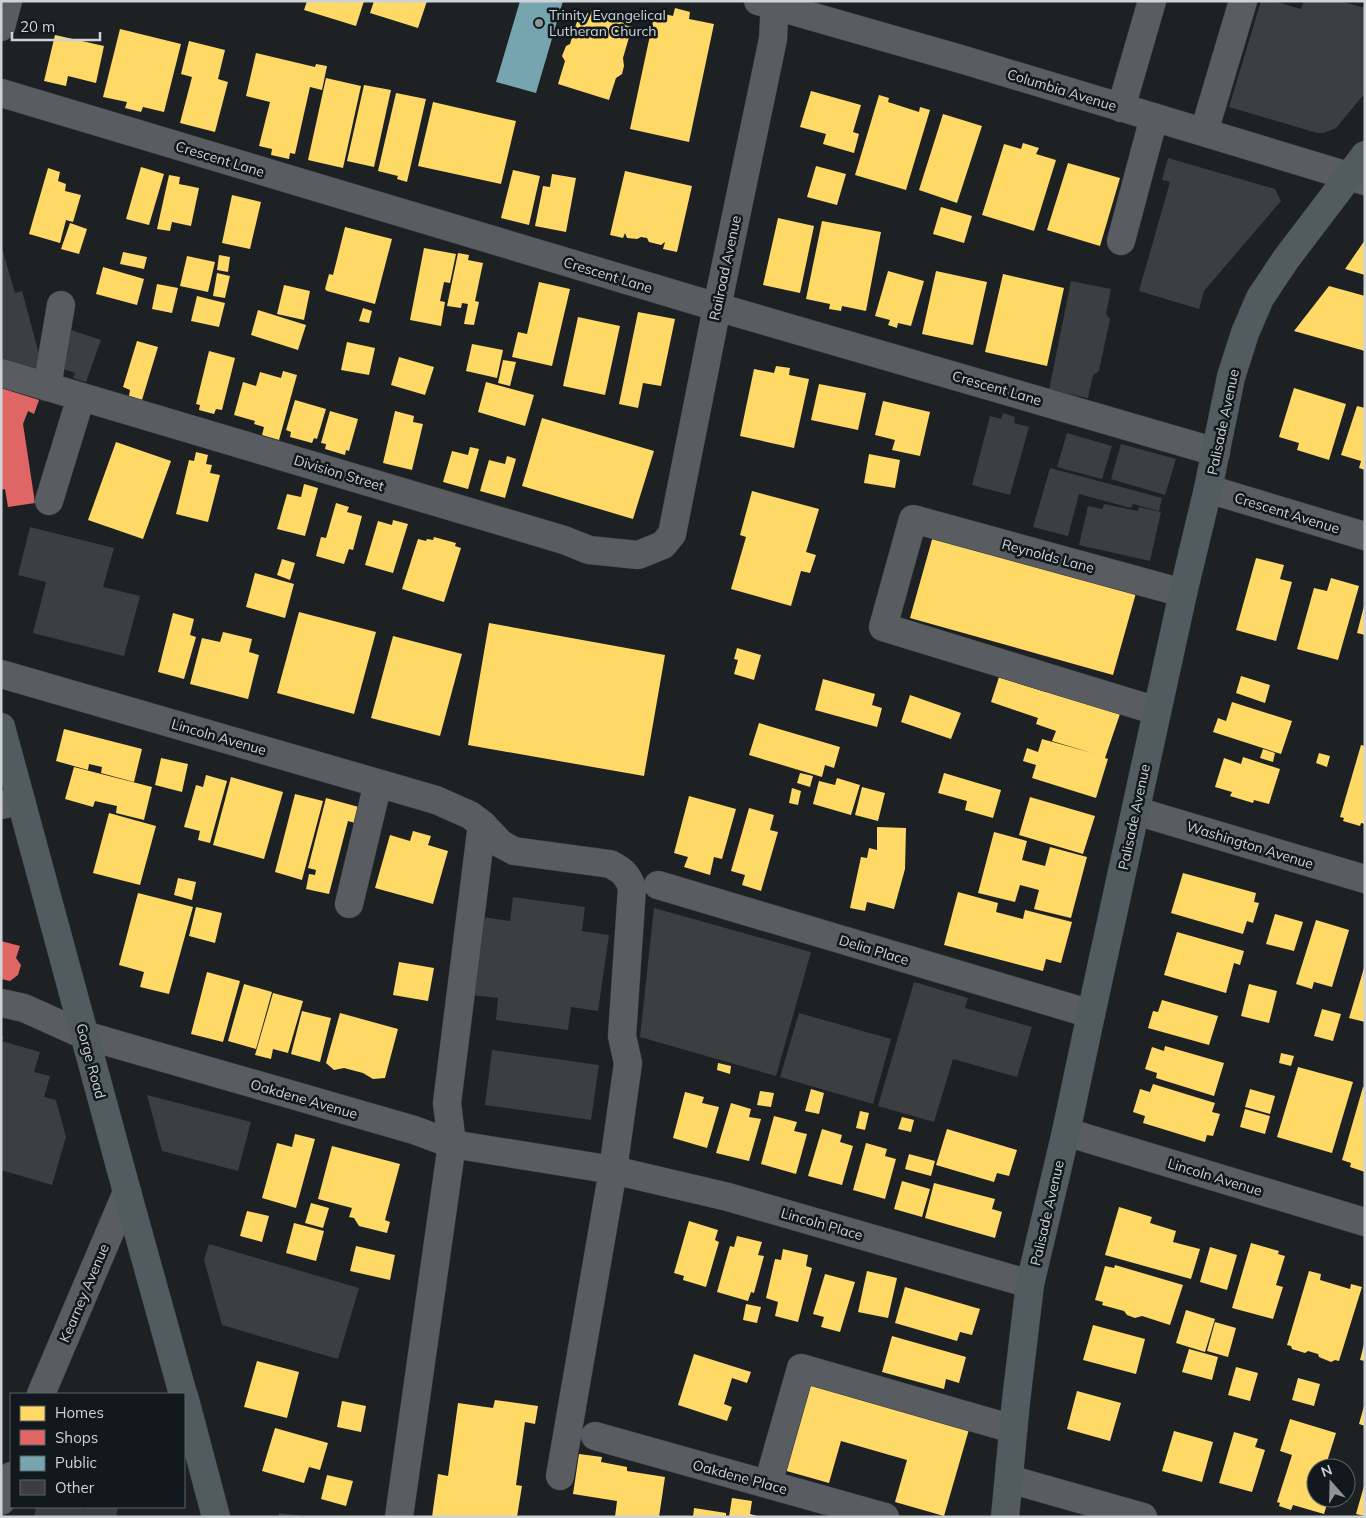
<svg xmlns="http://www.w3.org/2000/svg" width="1366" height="1518" viewBox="0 0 1366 1518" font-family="Mulish,sans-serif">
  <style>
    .homes { fill: #ffd966 }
    .shops { fill: #e06666 }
    .public { fill: #76a5af }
    .building { fill: #3c3e42 }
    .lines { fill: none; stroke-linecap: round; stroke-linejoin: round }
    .minor-casing { stroke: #383b3d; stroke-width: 29 }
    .major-casing { stroke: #383b3d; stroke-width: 29 }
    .minor { stroke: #595c60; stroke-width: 28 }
    .major { stroke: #525c60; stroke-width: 28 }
    .poi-dot { fill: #909598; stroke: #11181e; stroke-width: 2 }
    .labels { text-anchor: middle; stroke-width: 5; stroke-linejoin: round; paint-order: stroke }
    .poi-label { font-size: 14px; fill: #ced3d7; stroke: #11181e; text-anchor: start }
    .street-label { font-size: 14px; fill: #ced3d7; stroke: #11181e }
  </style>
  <rect width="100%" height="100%" fill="#1d2124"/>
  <path class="homes" d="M307 1H364L356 26 304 10Z
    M374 1H427L418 28 370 13Z
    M675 8 690 12 689 19 714 24 689 142 630 129 655 12 673 16Z
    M592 11 602 13 604 19H607L612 17 622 19 625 25 632 27 623 58 624 66 622 74 616 78 609 100 558 84 565 61 562 56 566 46 570 44 580 12 587 14Z
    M120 29 181 44 164 112 143 107 141 112 125 108 127 102 103 97Z
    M55 35 104 46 96 83 68 76 66 86 44 81Z
    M189 41 225 50 218 79 228 82 215 132 180 123 192 77 181 74Z
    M256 53 315 67 316 64 327 66 322 90 310 87 295 154 290 153 289 159 271 155 272 149 259 146 270 102 246 96Z
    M326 78 361 86 343 168 308 160Z
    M364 85 391 90 374 167 347 161Z
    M811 91 861 105 853 132 859 134 854 153 823 144 826 134 800 127Z
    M396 93 426 99 407 182 397 179 398 176 378 171Z
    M879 95 889 98 888 102 919 112 920 107 930 110 906 190 855 175Z
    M433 102 516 121 501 184 418 166Z
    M943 114 982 126 957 203 919 190Z
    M1023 143 1039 148 1036 154 1056 160 1034 231 982 215 1004 144 1021 149Z
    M1068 163 1120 178 1100 246 1047 230Z
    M816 166 846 174 837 205 807 197Z
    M141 167 164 174 149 225 126 219Z
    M48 168 60 172 58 181 66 184 65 191 81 195 73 222 66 220 60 243 29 234Z
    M513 170 540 176 529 225 501 218Z
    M625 171 692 186 677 252 663 249 665 242 661 245 649 242 647 238 641 237 637 239 627 238 625 233 623 238 610 235Z
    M552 174 576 178 566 232 535 226 543 186 550 187Z
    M169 175 180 177 179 184 199 188 191 226 172 222 170 231 157 229Z
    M232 195 261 202 250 249 222 243Z
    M941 207 972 216 964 243 933 234Z
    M778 218 814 226 800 293 763 285Z
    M822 221 881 232 866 311 842 306 841 311 829 309 830 304 806 299Z
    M70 223 87 229 79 254 61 249Z
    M345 227 392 239 375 304 327 291 325 289 329 274 333 275Z
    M1365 240V275L1345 269Z
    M424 248 456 254 450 283 444 282 440 301 445 302 441 326 410 320Z
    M123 252 147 257 144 269 120 264Z
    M458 253 469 255 468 260 483 263 475 301 479 302 474 325 464 324 468 304 462 303 461 308 447 306Z
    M219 255 230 257 228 272 217 270Z
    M187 256 215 262 208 292 180 286Z
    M103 267 144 279 137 305 96 294Z
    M888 271 924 281 911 326 898 323 897 328 888 325 890 320 875 316Z
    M936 271 987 282 973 345 922 334Z
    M217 273 230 276 225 298 213 296Z
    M1003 274 1064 288 1047 366 985 352Z
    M539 282 570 289 552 366 512 357 518 332 527 334Z
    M157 284 178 288 172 313 152 309Z
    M284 285 310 291 304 320 277 314Z
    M1329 286 1365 296V351L1294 331Z
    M197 296 225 303 219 327 191 321Z
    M363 308 372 311 369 323 359 321Z
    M258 310 306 325 298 350 251 335Z
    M638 312 675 319 661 386 643 383 638 408 619 404Z
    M578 317 620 326 605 395 563 386Z
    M137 341 158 347 142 400 129 396 130 390 123 387Z
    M347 342 375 348 369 375 341 370Z
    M472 344 503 350 497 378 466 371Z
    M209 351 235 358 222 410 216 409 214 414 199 410 200 405 196 404Z
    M399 357 434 367 425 395 391 385Z
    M503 360 516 362 510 386 498 383Z
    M776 366 790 368 789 375 809 379 794 448 740 436 754 369 774 373Z
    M283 371 297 375 279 440 262 435 264 427 254 424 255 421 234 415 243 382 256 386 260 372 281 378Z
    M486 382 534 395 525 426 478 412Z
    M819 384 866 393 858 430 811 420Z
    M1294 388 1346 404 1329 460 1297 450 1299 443 1279 437Z
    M295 400 326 409 317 439 314 438 312 443 290 437 291 432 286 430Z
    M883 401 930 412 920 456 892 450 895 440 875 435Z
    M1357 406 1365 408V470L1359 468 1361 461 1341 455Z
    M330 411 358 419 349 451 346 450 345 455 325 449 326 444 321 443Z
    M395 411 414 416 413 422 423 424 412 470 383 463Z
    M542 418 654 451 633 519 522 486Z
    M116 442 171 461 143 539 88 520Z
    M470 447 479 449 468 489 443 482 452 451 468 455Z
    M196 452 208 455 206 464 212 465 210 473 220 475 208 522 176 514 189 460 194 461Z
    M869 454 900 460 895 488 864 483Z
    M507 456 516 459 505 498 480 491 489 460 505 464Z
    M304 484 318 488 305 536 277 529 287 494 301 497Z
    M752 491 819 509 806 552 816 555 810 573 801 571 791 606 731 589 746 537 740 535Z
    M336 503 349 507 347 512 362 516 353 550 349 549 344 564 316 556 321 537 326 538Z
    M393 520 408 524 393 573 365 565 378 521 392 525Z
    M933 536 1136 593 1113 675 910 618Z
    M434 537 456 543 455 546 461 548 444 602 402 589 418 539 426 541 427 539 433 540Z
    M1256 558 1284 565 1280 579 1292 582 1276 641 1236 630Z
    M282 559 295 563 290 580 277 575Z
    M255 573 294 584 285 618 246 607Z
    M1331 578 1359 586 1338 660 1297 649 1314 588 1327 591Z
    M1364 606 1365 607V635L1357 633Z
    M299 612 376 632 354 714 277 693Z
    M173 613 194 619 190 635 196 637 184 679 158 672Z
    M489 623 665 655 644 776 468 745Z
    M223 632 252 639 249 652 259 655 248 699 190 684 202 638 220 642Z
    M393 636 462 654 440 736 371 718Z
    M737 648 761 655 754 680 734 674 738 660 734 659Z
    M1241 676 1270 685 1265 703 1236 693Z
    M999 677 1046 692 1048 687 1121 711 1105 758 1108 759 1096 798 1032 778 1036 765 1023 761 1027 748 1038 752 1042 739 1092 753 1052 741 1056 731 1036 724 1038 718 991 702Z
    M823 679 875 694 872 705 882 708 877 727 815 710Z
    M910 695 961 713 951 739 901 722Z
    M1232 702 1292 721 1281 754 1213 732 1218 718 1226 721Z
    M759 723 840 747 834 768 825 765 822 777 749 755Z
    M64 729 142 749 134 782 101 773 102 767 89 764 88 770 56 761Z
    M1361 745 1365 746V824L1361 823 1360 826 1343 821 1344 818 1340 817Z
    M1263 749 1275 753 1273 762 1260 758Z
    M1319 753 1330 756 1327 767 1316 763Z
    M1243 757 1280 769 1269 804 1254 800 1253 803 1230 796 1232 792 1215 787 1224 758 1241 764Z
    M161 758 188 764 182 792 155 785Z
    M74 767 152 787 144 820 116 813 117 806 95 801 93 807 65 799Z
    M800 773 813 776 810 787 797 783Z
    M944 773 1001 790 993 818 965 810 967 801 938 793Z
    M206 775 227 781 210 843 198 840 200 831 184 827 196 785 203 787Z
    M231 777 283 792 264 859 213 845Z
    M837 778 860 785 851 815 813 804 819 781 835 785Z
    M862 787 885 793 878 821 855 815Z
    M792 788 801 791 798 805 789 803Z
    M295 794 323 801 302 880 275 872Z
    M689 796 736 809 722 859 714 857 710 875 684 867 688 857 674 853Z
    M1030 797 1095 816 1083 854 1019 835Z
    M326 798 366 809 362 825 348 821 329 894 306 889 309 874 315 875 316 870 308 868Z
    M749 808 774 815 770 830 778 832 761 891 742 885 745 875 731 871Z
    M109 813 156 826 140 885 93 873Z
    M877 827 906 828 905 869 894 909 867 902 865 911 850 908 861 857 867 858 869 848 877 850Z
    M413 831 431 836 428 845 448 851 433 904 375 888 390 835 410 841Z
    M994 832 1027 841 1022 860 1045 866 1050 847 1087 857 1071 918 1034 909 1039 890 1020 885 1015 902 978 893Z
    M1183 873 1256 893 1254 902 1259 903 1253 923 1247 921 1243 934 1171 913Z
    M178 878 196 882 192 900 174 895Z
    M958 892 998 903 996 912 1023 919 1025 910 1072 922 1061 963 1046 959 1043 971 944 945Z
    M138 893 193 907 169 994 140 987 144 972 119 965Z
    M196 907 222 913 215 943 189 936Z
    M1275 914 1303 922 1294 951 1266 944Z
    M1316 920 1349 930 1332 987 1314 982 1312 989 1296 984Z
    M1177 932 1244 951 1240 965 1234 963 1226 993 1164 975Z
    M399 962 434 968 428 1001 393 995Z
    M1364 968H1365V1022L1349 1018Z
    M207 972 240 981 223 1042 191 1034Z
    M244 984 272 992 256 1049 228 1041Z
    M1249 984 1277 991 1269 1023 1241 1016Z
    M273 993 303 1001 288 1053 273 1049 271 1059 255 1055Z
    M1162 1000 1218 1016 1209 1045 1148 1028 1153 1011 1158 1012Z
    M1322 1009 1341 1014 1333 1041 1314 1036Z
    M302 1011 331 1018 320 1062 291 1054Z
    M340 1013 398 1029 385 1078 373 1079 363 1073 344 1068 334 1070 326 1063Z
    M1165 1046 1224 1063 1214 1096 1156 1078 1157 1073 1145 1069 1152 1047 1164 1051Z
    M1281 1053 1294 1056 1291 1066 1279 1063Z
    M718 1063 731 1066 730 1074 717 1070Z
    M1298 1067 1353 1082 1332 1153 1277 1137Z
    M1153 1084 1215 1103 1212 1112 1220 1114 1213 1136 1207 1135 1205 1142 1143 1123 1145 1116 1133 1112 1140 1089 1150 1092Z
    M1363 1087 1365 1088V1172L1350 1167 1351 1163 1342 1160Z
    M811 1089 824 1093 819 1114 805 1111Z
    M1250 1089 1275 1096 1270 1114 1245 1107Z
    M760 1091 774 1093 771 1107 757 1105Z
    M685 1092 704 1097 702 1103 719 1107 707 1148 673 1138Z
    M731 1103 751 1109 749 1117 761 1119 749 1161 716 1153Z
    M1245 1109 1270 1116 1265 1134 1240 1127Z
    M860 1111 869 1113 865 1130 856 1128Z
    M774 1116 797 1122 794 1131 807 1134 796 1174 761 1164Z
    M902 1117 914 1120 911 1132 898 1129Z
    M822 1129 842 1135 840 1142 853 1146 842 1185 808 1176Z
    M947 1129 1017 1150 1009 1176 997 1173 994 1182 936 1165Z
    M295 1134 315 1139 296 1208 262 1198 277 1143 292 1147Z
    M866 1143 887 1149 885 1156 896 1159 885 1199 853 1190Z
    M332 1146 400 1164 385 1220 390 1222 387 1233 359 1226 354 1218 349 1217 352 1208 318 1199Z
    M909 1154 935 1161 931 1176 905 1169Z
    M902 1181 930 1189 922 1217 894 1209Z
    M934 1183 995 1199 992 1209 1002 1212 995 1238 925 1218Z
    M311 1203 329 1208 323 1228 305 1223Z
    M1119 1207 1152 1217 1150 1223 1176 1231 1173 1242 1200 1249 1191 1279 1105 1255Z
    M247 1211 269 1216 262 1242 240 1236Z
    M689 1221 718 1230 715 1240 719 1242 706 1287 683 1280 684 1276 674 1273Z
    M294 1223 324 1231 316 1261 286 1253Z
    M737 1236 762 1242 758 1255 764 1256 754 1293 751 1292 748 1301 717 1292 730 1246 734 1247Z
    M1251 1243 1279 1251 1278 1254 1285 1256 1276 1285 1283 1287 1273 1319 1232 1308Z
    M356 1246 395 1255 390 1280 350 1271Z
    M1210 1247 1237 1255 1227 1290 1200 1282Z
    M783 1249 808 1255 806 1266 812 1268 798 1322 775 1316 778 1302 766 1298 775 1259 781 1260Z
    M1115 1265 1183 1285 1170 1325 1142 1316 1135 1318 1127 1315 1124 1311 1102 1305 1103 1302 1095 1300 1105 1266 1114 1268Z
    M867 1271 897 1278 888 1318 858 1312Z
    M1309 1271 1321 1274 1320 1280 1350 1289 1351 1284 1362 1287 1339 1361 1335 1360 1331 1362 1319 1357 1318 1354 1308 1351 1305 1353 1292 1349 1291 1346 1287 1345Z
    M825 1274 855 1282 840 1332 821 1327 824 1317 813 1314Z
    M905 1287 980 1309 972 1335 960 1332 957 1341 895 1323Z
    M746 1304 761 1307 757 1323 743 1320Z
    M1186 1310 1215 1319 1205 1352 1176 1343Z
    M1215 1322 1236 1328 1228 1357 1207 1351Z
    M1093 1325 1145 1339 1136 1374 1083 1360Z
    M892 1336 966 1357 959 1383 946 1379 944 1389 882 1372Z
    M1364 1344H1365V1361L1360 1360Z
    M1189 1349 1218 1357 1212 1380 1182 1372Z
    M694 1354 751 1372 747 1383 732 1378 724 1404 732 1407 727 1421 678 1405Z
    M257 1361 299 1372 287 1418 244 1407Z
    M1236 1367 1258 1373 1250 1401 1228 1395Z
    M1298 1378 1320 1384 1314 1406 1292 1400Z
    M809 1380 970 1426 944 1516 895 1502 907 1460 841 1441 829 1483 783 1470Z
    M1077 1391 1121 1403 1110 1441 1067 1429Z
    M495 1400 538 1406 535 1424 525 1422 516 1485 522 1486 517 1517H432L438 1474 448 1476 458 1403 493 1408Z
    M342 1401 366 1406 361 1432 337 1427Z
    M1364 1406H1365V1426L1359 1424Z
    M1290 1419 1336 1433 1325 1468H1316V1498H1329L1324 1514 1293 1505 1291 1510 1279 1506 1280 1503 1277 1502 1292 1455 1280 1451Z
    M275 1428 328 1443 320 1470 309 1467 304 1483 262 1471Z
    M1174 1431 1213 1442 1202 1482 1162 1471Z
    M1234 1432 1258 1439 1255 1447 1265 1450 1252 1492 1219 1483Z
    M579 1454 602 1457 601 1462 627 1467V1471L665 1477 659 1517H615L617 1501 573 1494Z
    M327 1475 353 1481 346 1506 321 1499Z
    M1364 1486H1365V1516L1356 1514Z
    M732 1498 752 1501 750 1514 761 1517H729Z
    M694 1508 726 1513V1517H693Z"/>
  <path class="shops" d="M1 388 39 400 34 414 28 411 23 424 35 503 8 507 5 489 1 490Z
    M1 941 20 946 16 958 21 965 18 975 10 981 1 979Z"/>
  <path class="public" d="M520 1H563L536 93 496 82Z"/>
  <path class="building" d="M1261 1H1274L1301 9 1304 1H1340L1365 8V93L1336 128 1324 133H1317L1229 107Z
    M1168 158 1275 189 1281 201 1204 291 1199 309 1139 291 1170 182 1162 180Z
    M1 245 15 293 22 291 42 365 39 374 1 362Z
    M1071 281 1111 289 1106 314 1110 319 1099 371 1093 375 1088 398 1049 390Z
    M71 330 101 340 86 382 73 378 75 373 58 367Z
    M1003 413 1015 417 1014 423 1029 427 1010 495 972 485 990 416 1001 419Z
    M1067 433 1112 446 1102 479 1057 467Z
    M1121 444 1176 459 1165 495 1111 479Z
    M1050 468 1162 498 1159 511 1133 504 1131 508 1079 494 1068 536 1033 527Z
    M1104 504 1138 511 1139 507 1161 512 1150 561 1079 545 1088 506 1102 509Z
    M30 527 114 548 103 587 140 596 124 656 33 633 46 582 18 575Z
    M513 897 585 907 582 931 609 935 598 1011 571 1007 568 1030 496 1020 498 998 471 995 482 917 510 921Z
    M654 908 811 952 776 1076 640 1037Z
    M914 982 968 998 965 1008 1032 1027 1017 1077 953 1059 934 1122 878 1106Z
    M799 1013 891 1039 873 1104 780 1077Z
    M1 1037H4L2 1041 40 1052 34 1072 50 1076 44 1097 56 1100 66 1137 52 1185 1 1170Z
    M492 1050 599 1065 591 1120 485 1105Z
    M147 1095 251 1122 238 1171 162 1151Z
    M209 1244 359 1288 338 1359 222 1325 204 1260Z
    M36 1507H77L86 1509V1507H118L116 1517H34Z
    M279 1513 303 1516V1517H279Z"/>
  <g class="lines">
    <defs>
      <path id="minor" d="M758 1 964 60 1365 181
        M1 27 8 1
        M1 93 717 307 1216 452
        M1121 108 1152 1
        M1204 132 1243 1
        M1121 241 1154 117
        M1 373 564 540 589 550 638 555 663 545 672 534 717 307 773 39 775 1
        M47 387 61 305
        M1208 489 1365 536
        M49 501 81 397
        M1 674 436 800 470 815 482 824
        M1157 711 883 627 913 519 1183 593
        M1 805 21 801
        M1136 811 1365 879
        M658 885 1091 1014
        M349 904 378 783
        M1 1003 24 1008 84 1035 414 1130 452 1144 613 1170 728 1197 1030 1284
        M1066 1132 1365 1222
        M41 1394 127 1192
        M595 1436 885 1517
        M1009 1479 1143 1517
        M768 1484 801 1368 1013 1429
        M1 1501 11 1476
        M399 1517 452 1144 447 1103 482 824 501 844 514 851 610 864C622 870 628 875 632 888L622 1036 628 1063 613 1170 560 1476"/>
      <path id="major" d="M1 727 127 1192 183 1394
        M184 1396 216 1517
        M1005 1517 1016 1401 1030 1284 1066 1132 1091 1014 1183 593 1208 489 1231 377 1245 333 1260 298 1286 259 1365 155"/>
    </defs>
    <use href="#minor" class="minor-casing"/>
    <use href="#major" class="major-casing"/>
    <use href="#minor" class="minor"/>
    <use href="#major" class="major"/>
  </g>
  <circle class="poi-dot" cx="539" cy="23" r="5"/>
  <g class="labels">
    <g class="poi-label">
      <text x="549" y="20">Trinity Evangelical<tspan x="549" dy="16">Lutheran Church</tspan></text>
    </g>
    <g class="street-label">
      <text transform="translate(1062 90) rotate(17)" y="5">Columbia Avenue</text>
      <text transform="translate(220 159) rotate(17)" y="5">Crescent Lane</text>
      <text transform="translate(725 268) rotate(-78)" y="5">Railroad Avenue</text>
      <text transform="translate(608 275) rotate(17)" y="5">Crescent Lane</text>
      <text transform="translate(997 388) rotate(16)" y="5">Crescent Lane</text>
      <text transform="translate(1223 422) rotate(-78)" y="5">Palisade Avenue</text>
      <text transform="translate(339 473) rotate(17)" y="5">Division Street</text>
      <text transform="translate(1287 513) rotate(17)" y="5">Crescent Avenue</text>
      <text transform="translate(1048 556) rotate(15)" y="5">Reynolds Lane</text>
      <text transform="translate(219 737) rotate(16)" y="5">Lincoln Avenue</text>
      <text transform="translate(1134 817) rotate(-78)" y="5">Palisade Avenue</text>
      <text transform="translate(1250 845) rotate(17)" y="5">Washington Avenue</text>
      <text transform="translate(874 950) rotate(17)" y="5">Delia Place</text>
      <text transform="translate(91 1061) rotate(75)" y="5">Gorge Road</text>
      <text transform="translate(304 1099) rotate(16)" y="5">Oakdene Avenue</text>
      <text transform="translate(1215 1177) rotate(17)" y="5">Lincoln Avenue</text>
      <text transform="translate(1047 1213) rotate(-77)" y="5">Palisade Avenue</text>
      <text transform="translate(822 1224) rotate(16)" y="5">Lincoln Place</text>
      <text transform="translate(84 1293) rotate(-67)" y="5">Kearney Avenue</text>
      <text transform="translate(740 1477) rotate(15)" y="5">Oakdene Place</text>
    </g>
  </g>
  <rect width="1366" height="1518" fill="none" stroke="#ced3d7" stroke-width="5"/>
  <rect x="10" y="1393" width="175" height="115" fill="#11181e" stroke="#5d6368"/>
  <rect x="20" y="1406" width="25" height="15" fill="#ffd966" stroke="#5d6368"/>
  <text x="55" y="1418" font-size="15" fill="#ced3d7">Homes</text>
  <rect x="20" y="1430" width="25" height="15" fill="#e06666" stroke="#5d6368"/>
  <text x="55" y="1443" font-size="15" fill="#ced3d7">Shops</text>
  <rect x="20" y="1456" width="25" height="15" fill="#76a5af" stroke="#5d6368"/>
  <text x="55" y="1468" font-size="15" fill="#ced3d7">Public</text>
  <rect x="20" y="1480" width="25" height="15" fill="#3c3e42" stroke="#5d6368"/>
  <text x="55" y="1493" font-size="15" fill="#ced3d7">Other</text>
  <g transform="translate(1331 1483) rotate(340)"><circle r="24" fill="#11181e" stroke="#5d6368"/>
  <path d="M0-4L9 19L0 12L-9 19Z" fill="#909598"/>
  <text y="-8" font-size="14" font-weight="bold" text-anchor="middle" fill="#ced3d7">N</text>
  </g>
  <path d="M12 32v8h88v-8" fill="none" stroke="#ced3d7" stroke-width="2.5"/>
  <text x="20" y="32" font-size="15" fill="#ced3d7" stroke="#11181e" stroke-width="4" paint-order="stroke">20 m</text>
</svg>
